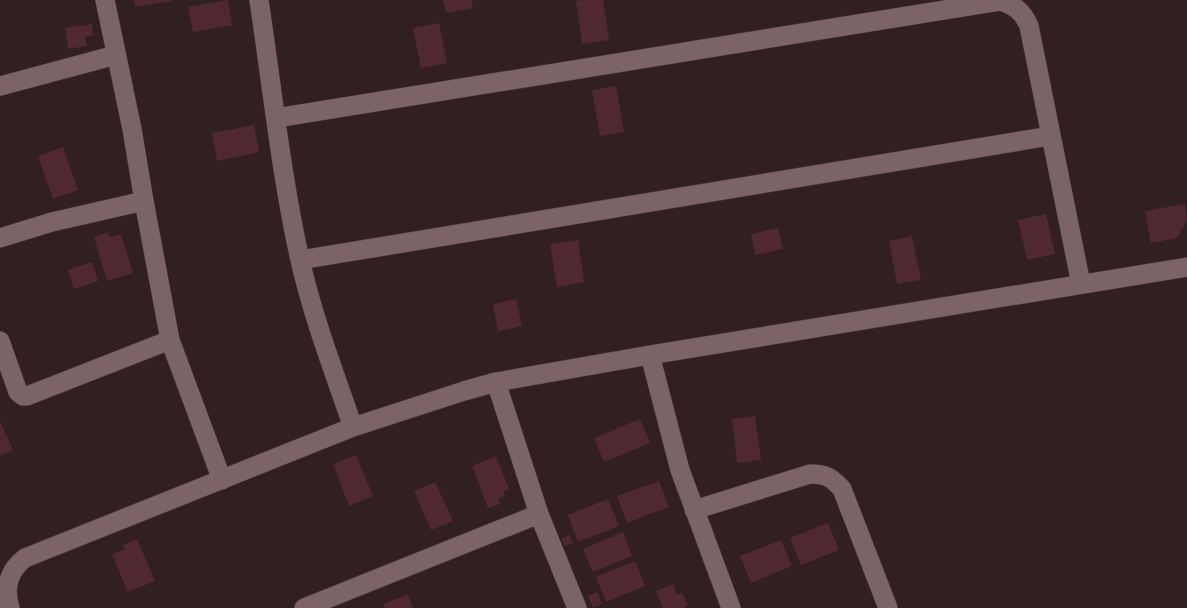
<svg xmlns="http://www.w3.org/2000/svg" width="1187" height="608" viewBox="0 0 1187 608" font-family="Quicksand,sans-serif">
  <style>
    .building { fill: #502831 }
    .lines { fill: none; stroke-linecap: round; stroke-linejoin: round }
    .minor-casing { stroke: #4c3b3f; stroke-width: 20 }
    .minor { stroke: #7b6367; stroke-width: 19 }
  </style>
  <rect width="100%" height="100%" fill="#321f22"/>
  <path class="building" d="M134 0H172V1L135 7Z
    M228 0 232 25 193 32 188 7Z
    M443 0H471L473 8 446 13Z
    M583 0H603L609 40 582 44 576 1Z
    M439 23 447 63 421 68 413 28Z
    M92 24 93 35 85 37 87 46 68 49 65 28Z
    M616 86 624 132 600 136 592 90Z
    M254 125 259 152 217 161 212 133Z
    M63 147 78 190 53 199 38 156Z
    M1185 204 1187 220 1177 238 1151 243 1145 211Z
    M1046 214 1055 254 1027 260 1018 220Z
    M778 228 783 249 755 255 751 234Z
    M108 232 110 237 121 234 133 273 107 281 94 237Z
    M912 236 921 280 897 284 889 241Z
    M578 240 584 282 557 287 550 244Z
    M92 262 98 281 74 289 68 270Z
    M516 299 522 326 498 331 493 304Z
    M755 416 761 460 737 463 732 419Z
    M640 419 650 443 604 462 594 438Z
    M0 421 13 450 0 456Z
    M356 455 373 496 349 506 333 464Z
    M496 456 509 489 503 491 505 496 498 499 500 504 488 508 472 466Z
    M659 481 669 507 627 523 617 496Z
    M435 482 453 521 431 530 414 491Z
    M608 499 619 526 578 542 568 515Z
    M828 523 839 550 801 565 790 538Z
    M623 532 632 556 593 572 583 549Z
    M569 535 573 543 565 546 561 539Z
    M137 539 155 581 128 592 112 554 125 549 123 545Z
    M781 540 792 566 751 583 740 556Z
    M635 561 645 586 606 602 596 577Z
    M673 584 677 595 682 593 688 606 683 608H663L656 591Z
    M597 592 602 604 593 608 588 596Z
    M408 594 413 608H385L383 604Z"/>
  <g class="lines">
    <defs>
      <path id="minor" d="M105 0 132 129 144 201 170 340 222 480
        M259 0C272 87 281 174 300 260 313 317 334 372 353 427
        M0 86 116 55
        M276 118 1000 1C1015 5 1023 12 1029 26L1081 284
        M0 238 52 222 144 201
        M300 260 1050 136
        M0 341 18 392 23 396H27L170 340
        M650 355 680 470 731 608
        M496 382 539 514 577 608
        M694 510 810 474C826 474 831 477 842 489L888 608
        M10 608C4 589 8 571 25 558L353 427 464 391 496 382 650 355 1187 267
        M304 608 539 514"/>
    </defs>
    <use href="#minor" class="minor-casing"/>
    <use href="#minor" class="minor"/>
  </g>
</svg>
